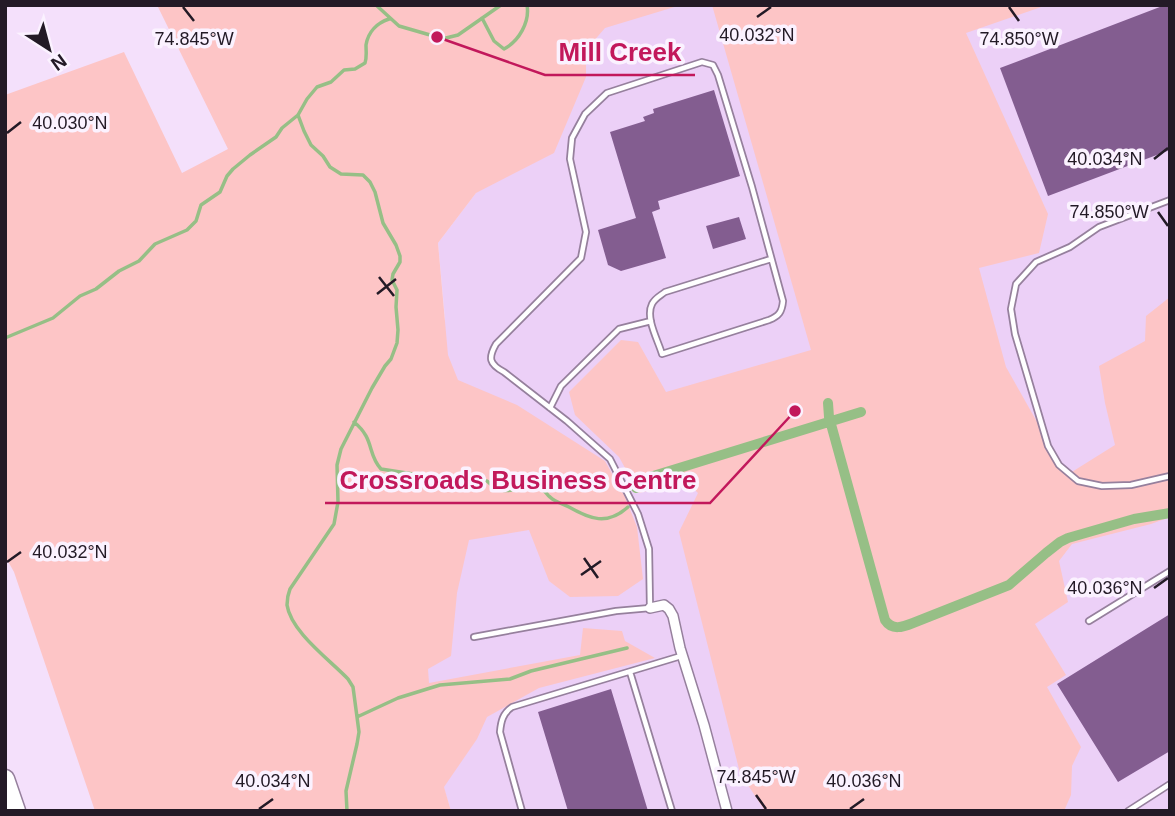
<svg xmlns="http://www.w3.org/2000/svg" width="1175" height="816" viewBox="0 0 1175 816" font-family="Helvetica,sans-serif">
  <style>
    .built { fill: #ecd0f7 }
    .green { fill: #fdc5c6 }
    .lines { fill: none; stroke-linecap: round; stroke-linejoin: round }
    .stream { stroke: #96bf86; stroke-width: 3.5 }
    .canal { stroke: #96bf86; stroke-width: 10 }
    .building { fill: #835d90 }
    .service-casing { stroke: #96809d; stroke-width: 8 }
    .minor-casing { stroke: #96809d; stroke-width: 12 }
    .motorway-casing { stroke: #96809d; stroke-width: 21 }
    .service { stroke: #fff; stroke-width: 4.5 }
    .minor { stroke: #fff; stroke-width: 9 }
    .motorway { stroke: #fff; stroke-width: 18 }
    .ticks { fill: none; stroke: #231a26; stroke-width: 2.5 }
    .ticks-label { font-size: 18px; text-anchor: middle; fill: #231a26; stroke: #fbf2ff; stroke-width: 7; stroke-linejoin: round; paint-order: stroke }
    .leader { fill: none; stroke: #c2185b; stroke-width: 2.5 }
    .callout-dot { fill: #c2185b; stroke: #fbf2ff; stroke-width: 2.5 }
    .callout-label { font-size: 26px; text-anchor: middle; font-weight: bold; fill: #c2185b; stroke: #fbf2ff; stroke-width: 7; stroke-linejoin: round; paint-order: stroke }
  </style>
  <rect width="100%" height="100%" fill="#f4e0fb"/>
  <path class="built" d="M587 5H1170V811H451L419 706 445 318 438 243 510 148Z"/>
  <path class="green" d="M157 5H681L605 28 586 50V77L554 153 476 193 438 243 448 355 458 380 517 405 605 461 625 497 637 527 643 579 618 596 570 597 549 581 529 530 469 540 457 593 451 656 428 669 429 683 580 655 583 628 622 631 625 641 655 658 539 688 487 717 477 739 444 787 451 811H95L14 572 5 556V95L124 52 182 173 228 149Z
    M712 5H1047L966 33 1048 214 1039 253 979 268 1006 367 1067 475 1115 445 1105 403 1099 366 1145 341 1146 316 1170 297V517L1151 524 1072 544 1059 561 1068 602 1035 624 1066 675 1047 687 1081 747 1072 766 1071 795 1064 811H765L740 773 679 532 698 493 686 481 639 493 619 457 575 415 569 392 621 340 638 342 666 392 811 350Z"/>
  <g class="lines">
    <path class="stream" d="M376 5 399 26 437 37 446 38 458 35 501 5
      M482 18 494 41 504 49C519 41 530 22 527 5
      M298 115 304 131 311 145 323 156 330 167 341 174 363 175 370 182 375 192 383 223 396 245 400 256V262L393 274 392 280 397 290 396 307 398 330 397 343 391 359 385 366 372 388 341 449 337 465 338 502 334 524 290 589C288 594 287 600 287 605 291 632 330 660 348 679L353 687 359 732 357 744 346 791 347 811
      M5 338 53 318 80 296 96 289 119 271 139 261 155 244 187 230 196 221 201 205 220 192 227 176 233 169 250 155 276 137 282 128 298 115 307 99 317 87 331 82 344 70 355 69 365 63C367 57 366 52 366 45 368 32 377 23 389 19
      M354 422C375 439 367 454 381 469L445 479 487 481C510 503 520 479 542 490 547 492 546 494 550 497 555 502 563 504 569 507 590 519 607 526 628 507
      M357 717 398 698 440 685 510 679 531 671 627 648"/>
    <path class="canal" d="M828 403 829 417 885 620C892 631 903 627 913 623L1009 585 1046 553 1060 542 1068 538 1134 519 1170 513
      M636 488 650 477 861 412"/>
  </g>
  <path class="building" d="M1165 5H1170V150L1048 196 1000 68Z
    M714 90 740 176 658 201 660 209 652 212 666 258 621 271 608 265 598 230 636 218 610 132 645 121 643 117 654 113 653 109Z
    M739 217 746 239 713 249 706 226Z
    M1170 614V751L1118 782 1057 684Z
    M611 689 648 811H568L538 712Z"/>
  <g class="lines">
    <defs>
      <path id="service" d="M1170 200 1099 227 1070 247 1036 262 1016 284 1011 309 1015 334 1048 446 1059 465 1078 481 1102 486 1131 485 1170 476
        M550 408 561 386 619 329 651 321
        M1089 621 1170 571
        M474 637 616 611 650 608 649 549 638 514 610 459 567 421 504 372C489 364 488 358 496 344L581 258 586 232 570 159 572 138 585 114 607 93 702 62 713 65 718 75 752 187 783 301C782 312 779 316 769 320L662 354C658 340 645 318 652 304 655 298 660 296 665 292L771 259
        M630 672 672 811
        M522 811 500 732C501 721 503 713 512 707L681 656
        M1128 811 1170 784"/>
      <path id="minor" d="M650 608 664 605 669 609 673 616 680 648 704 725 727 811"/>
      <path id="motorway" d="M5 779 16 811"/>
    </defs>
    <use href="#service" class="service-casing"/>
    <use href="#minor" class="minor-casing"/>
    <use href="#motorway" class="motorway-casing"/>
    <use href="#service" class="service"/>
    <use href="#minor" class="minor"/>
    <use href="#motorway" class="motorway"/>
  </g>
  <path class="ticks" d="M183 7 194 21M1009 7 1019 21M757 17 771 7M7 133 21 122M1154 159 1168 148M1158 212 1168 226M379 277 394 296M377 294 396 279M584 558 598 578M7 562 21 552M581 575 601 561M1154 588 1168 578M756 795 766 809M259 809 273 799M850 809 864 799"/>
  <g class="ticks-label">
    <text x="757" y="41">40.032°N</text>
    <text x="194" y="45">74.845°W</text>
    <text x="1019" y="45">74.850°W</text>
    <text x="70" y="129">40.030°N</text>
    <text x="1105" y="165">40.034°N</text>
    <text x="1109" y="218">74.850°W</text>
    <text x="70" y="558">40.032°N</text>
    <text x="1105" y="594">40.036°N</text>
    <text x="756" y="783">74.845°W</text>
    <text x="273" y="787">40.034°N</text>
    <text x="864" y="787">40.036°N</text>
  </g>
  <path class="leader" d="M437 37L545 75H695M795 411L710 503H325"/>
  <g class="callout-dot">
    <circle cx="437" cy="37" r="7"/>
    <circle cx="795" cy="411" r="7"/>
  </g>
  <g class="callout-label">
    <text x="620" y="61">Mill Creek</text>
    <text x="518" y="489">Crossroads Business Centre</text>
  </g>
  <rect width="1175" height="816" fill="none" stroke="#231a26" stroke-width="14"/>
  <g transform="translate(49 49) rotate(144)" stroke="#fbf2ff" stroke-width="5" paint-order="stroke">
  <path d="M0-5L12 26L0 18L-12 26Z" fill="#231a26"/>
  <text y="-10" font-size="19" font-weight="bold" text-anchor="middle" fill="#231a26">N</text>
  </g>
</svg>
